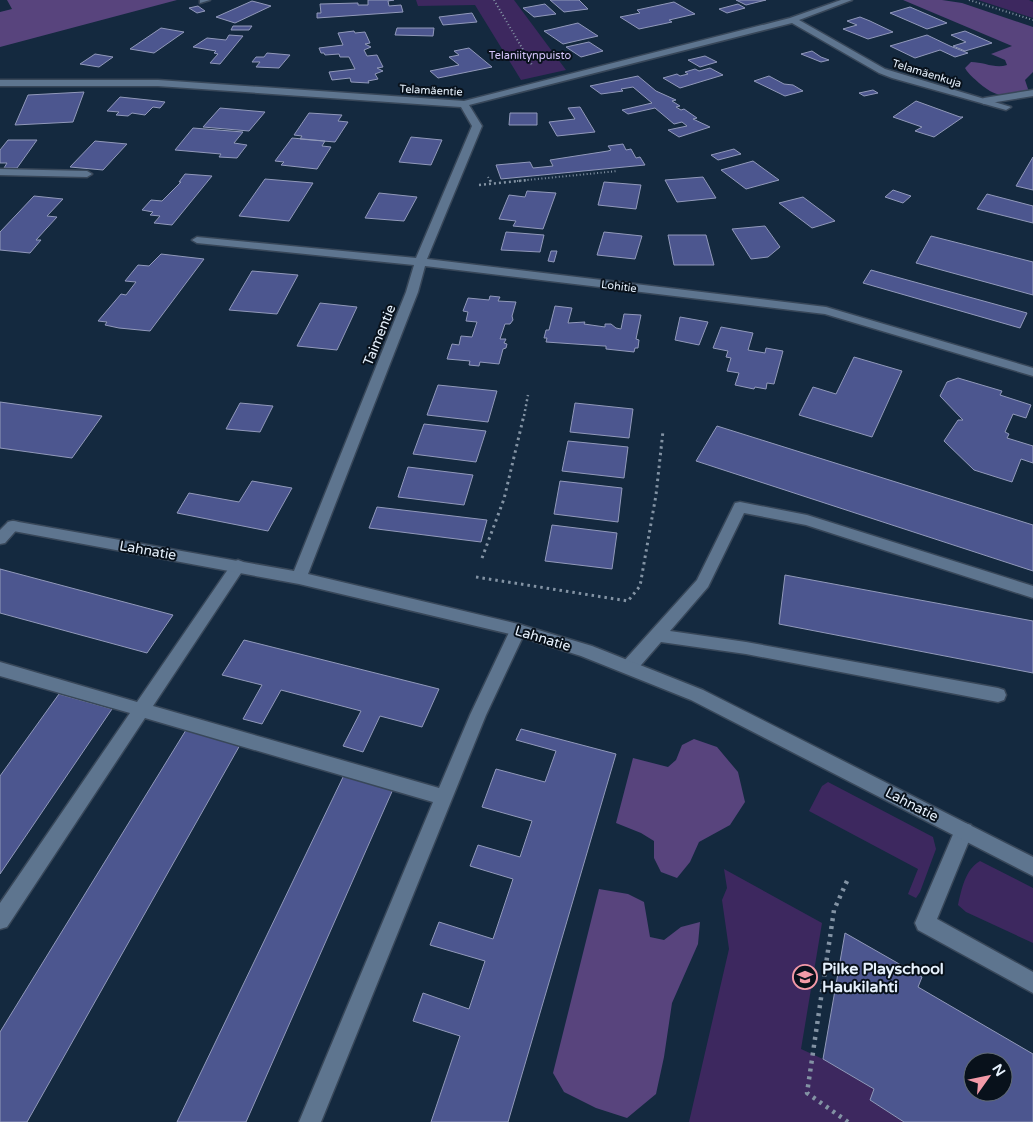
<svg xmlns="http://www.w3.org/2000/svg" width="1033" height="1122" viewBox="0 0 1033 1122" font-family="'Varela Round',sans-serif">
  <style>
    .green { fill: #3d285f }
    .forest { fill: #58447d }
    .building { fill: #4c568f; stroke: #9199ba; fill-rule: evenodd }
    .lines { fill: none; stroke-linecap: round; stroke-linejoin: round }
    .lane-casing { stroke: #384759; stroke-width: 3 }
    .street-casing { stroke: #384759; stroke-width: 3 }
    .path-far3 { stroke: #8393a4; stroke-width: 2; stroke-dasharray: 1 2.5; stroke-linecap: butt }
    .path-far2 { stroke: #8393a4; stroke-width: 2.5; stroke-dasharray: 2 3; stroke-linecap: butt }
    .path-far1 { stroke: #8393a4; stroke-width: 3; stroke-dasharray: 2.5 4; stroke-linecap: butt }
    .path { stroke: #8393a4; stroke-width: 4.5; stroke-dasharray: 3 5; stroke-linecap: butt }
    .lane { fill: #5e758f; fill-rule: evenodd }
    .street { fill: #5e758f; fill-rule: evenodd }
    .labels { text-anchor: middle; stroke-width: 4; stroke-linejoin: round; paint-order: stroke }
    .far-park-label { font-size: 11px; fill: #d5c5fa; stroke: #08111b }
    .far-street-label { font-size: 11px; fill: #e6f1fd; stroke: #08111b }
    .street-label { font-size: 14px; fill: #e6f1fd; stroke: #08111b }
    .near-poi-label { font-size: 16px; font-weight: bold; fill: #e6f1fd; stroke: #08111b; text-anchor: start }
  </style>
  <rect width="100%" height="100%" fill="#14293f"/>
  <path class="green" d="M416 0H514L566 70 521 80 475 5 418 6Z
    M978 0H1029L1033 2V18Z
    M828 782 933 837 936 849 920 892 916 898 908 894 918 869 809 811 822 786Z
    M980 861 1033 888V943L966 912 958 905C962 888 965 870 980 861Z
    M724 869 822 923 801 1049 823 1059 874 1089 870 1100 904 1122H689L729 949 722 900 727 888Z"/>
  <path class="forest" d="M7 0H177L0 47V12L12 9Z
    M903 0H942L962 3 1033 27V72L1025 80 1029 92C1005 95 999 100 979 83 974 78 969 75 965 68L971 62C984 62 995 69 1007 65L1005 60 991 54 1012 46Z
    M694 739 717 747 738 772 745 802 730 825 699 842 690 862 677 878 661 872 654 858V841L641 833 616 823 633 758 668 767 676 760 682 745Z
    M599 889 628 894 644 902 650 937 664 940 681 927 700 922 698 944 672 1003 664 1057 656 1094 627 1118 596 1108 564 1092 553 1073Z"/>
  <path class="building" d="M368 0H394L388 1 389 6 401 5 403 12 317 18V13H321L320 4 358 3V5H368Z
    M550 0H579L588 9 564 12Z
    M736 0H766L746 5Z
    M252 1 271 6 235 23 216 17Z
    M674 2 695 14 669 20 672 22 639 29 620 17 640 13 637 10Z
    M545 4 556 14 534 17 523 8Z
    M738 4 745 8 727 13 719 9Z
    M198 6 205 11 197 13 189 8Z
    M910 7 947 23 927 29 890 13Z
    M472 13 477 22 443 25 439 17Z
    M860 17 870 21 893 32 868 39 843 29 857 25 847 21Z
    M578 23 598 36 563 44 544 31Z
    M233 26H252L249 30H231Z
    M161 28 184 32 154 53 130 49Z
    M397 28H434L433 36 395 35Z
    M354 31 355 33 365 32 370 43 365 44 371 47 364 50 367 56 377 55 383 67 377 68 383 71 375 74 378 79 368 81 369 83 351 82 350 78 332 80 329 72 355 69 349 57H340L339 54 325 55 324 53H321L319 48 343 45 338 33Z
    M965 31 992 43 965 51 953 46 966 42 951 35Z
    M229 35 243 36 220 64 210 63 218 54 214 53 216 51 193 47 207 38 226 40Z
    M927 35 950 46 968 53 955 57 940 50 915 58 890 46Z
    M589 42 603 51 581 57 566 47Z
    M469 48 492 67 438 78 430 71 459 65 449 57 459 55 454 51Z
    M812 51 821 57 829 60 821 62 801 54Z
    M267 53 290 55 279 68 256 67 260 62H252L256 57H264Z
    M95 54 113 57 99 67 80 64Z
    M705 56 717 62 700 67 688 60Z
    M710 68 723 75 680 88 663 78 677 74 680 76 688 74 685 72 695 69 699 71Z
    M638 76 656 91 676 100 672 101 680 106 676 107 681 110 684 109 697 118 693 119 710 127 679 137 668 130 687 126 682 122 674 124 655 108 628 114 622 110 652 103 633 87 621 89 623 91 601 94 590 86Z
    M769 76 784 84 793 85 803 91 785 96 754 81Z
    M873 90 878 93 864 96 859 93Z
    M84 92 73 122 15 125 28 95Z
    M120 97 158 101 165 102 160 108 153 107 145 115 132 113 128 116 116 115 119 112 107 111Z
    M916 101 960 117H963L934 137 915 131 922 127 893 117Z
    M580 107 595 132 557 136 549 122 575 119 568 108Z
    M220 108 265 112 249 131 203 127Z
    M309 113 342 115 338 121 348 122 335 142 300 139 302 136 294 135Z
    M510 113H537V125H509Z
    M193 128 243 132 234 143 247 145 237 158 219 157 221 154 175 150Z
    M411 137 442 140 431 165 399 162Z
    M292 138 325 141 322 146 331 147 317 169 281 165 284 162 275 161Z
    M8 140H37L17 168H4L7 163H0V150Z
    M95 141 127 144 103 170 70 167Z
    M623 144 626 150 631 149 636 158 640 157 645 165 501 179 496 165 530 162 533 168 553 166 550 160 608 151 611 150 608 146Z
    M734 149 741 154 718 160 711 155Z
    M1033 157V190L1016 186Z
    M753 161 779 180 746 189 721 170Z
    M185 174 212 176 172 225 154 223 160 216 150 215 153 212 142 210 151 200 162 201 181 182H179Z
    M703 177 716 198 677 202 665 180Z
    M265 179 313 183 289 221 239 216Z
    M604 182 641 185 636 209 598 205Z
    M893 190 911 196 903 203 885 197Z
    M527 191 556 193 543 229 513 226 516 221 499 219 509 195 525 197Z
    M379 193 417 197 404 221 365 218Z
    M987 194 1033 206V223L977 209Z
    M34 196 63 199 47 216 57 217 36 240H41L30 253 0 250V232Z
    M803 197 835 221 812 228 779 203Z
    M765 226 780 247 768 257 751 259 732 229Z
    M506 232 544 235 540 252 501 250Z
    M604 232 642 236 635 259 597 255Z
    M668 235H706L714 265H674Z
    M931 236 1033 262V295L916 263Z
    M551 251H557L554 262 548 261Z
    M161 254 204 259 150 331 119 328 105 325 107 322 98 321 121 294 126 295 136 282 125 281 138 265 149 266Z
    M871 270 1027 313 1020 328 863 283Z
    M252 271 298 275 277 314 229 310Z
    M490 296 500 297 498 301 516 302 512 316 513 320 510 324H505L500 339H506L504 343 507 344 506 348 503 349 499 364 480 362 479 366 469 365 470 361 447 359 452 344 459 345 461 336 472 337 477 322 466 321 468 312 463 311 468 298 489 300Z
    M320 303 357 307 337 350 297 346Z
    M555 306 572 308 568 323 585 322 584 324 605 327V324H611L616 328 621 329 624 314 641 315 636 339 639 340 638 348H635L634 352 606 349V346H604L546 342 547 338H544L546 330H549Z
    M680 317 708 322 699 345 675 340Z
    M721 327 753 333 748 350 765 353 766 348 783 351 774 384 767 383 766 389 755 387 754 389 735 385 739 373 727 371 731 358 726 357 728 351 713 348Z
    M854 357 902 371 872 437 799 415 813 387 836 394Z
    M958 378 1002 391 1000 395 1031 405 1026 418 1013 414 1005 432 1009 434 1007 438 1033 446V463L1021 459 1012 482 974 470 944 441 958 420H963L940 396 947 382Z
    M438 385 497 391 488 422 427 415Z
    M0 402 102 416 72 458 0 448Z
    M240 403 273 406 260 432 226 429Z
    M575 403 633 409 629 438 570 432Z
    M424 424 486 431 476 462 413 454Z
    M717 426 1033 525V571L696 461Z
    M568 441 628 447 624 478 562 471Z
    M408 467 473 475 464 505 398 497Z
    M252 481 292 488 268 531 177 513 189 493 239 502Z
    M560 481 622 488 618 522 554 514Z
    M377 507 487 520 481 542 369 528Z
    M552 525 617 533 612 569 545 561Z
    M0 569 173 615 147 653 0 613Z
    M785 575 1033 621V673L779 624Z
    M244 640 439 689 422 727 380 716 363 752 343 746 361 711 281 690 262 724 243 719 262 685 222 675Z
    M59 694 112 709 0 874V776Z
    M521 729 616 754 508 1122H431L460 1036 413 1021 423 993 469 1009 485 961 430 945 439 922 493 939 513 879 470 866 478 845 520 857 532 821 482 807 496 769 545 782 556 751 516 740Z
    M186 730 240 745 27 1122H0V1032Z
    M345 773 394 787 246 1122H177Z
    M845 933 922 977 918 987 1033 1054V1122H904L870 1100 874 1089 823 1059ZM973 1062H1003V1092H973Z"/>
  <g class="lines">
    <defs>
      <path id="lane" d="M1033 90V96L984 104 979 101 984 98Z
        M0 169 87 171 92 174 87 177 0 175Z
        M740 502 807 515 1033 586V598L806 525 744 513 708 587 670 631 746 642 998 688 1004 690 1006 695 1004 700 998 702 746 654 661 642 635 672 629 674 623 672 621 667 623 662 697 580 733 507 735 503Z
        M13 521 18 522 20 526 5 543 0 544V530L8 522Z
        M238 560 243 562 246 566 243 570 153 706 439 788 470 715 512 626 518 624 524 626 526 630 486 715 321 1122H299L433 802 145 718 7 927 0 929V903L130 713 0 676V662L137 702 233 562Z
        M964 823 971 825 973 831 937 919 1033 972V993L918 930 915 923 957 825Z"/>
      <path id="street" d="M200 0H210L200 3Z
        M841 0H852L799 20 885 69 1011 107 1006 110 892 78 879 73 792 23 469 105 482 126 427 259 826 307 1033 368V376L825 314 425 266 418 292 308 574 518 624 592 646 703 690 1033 857V876L691 700 581 656 518 636 299 584 8 530 6 526 8 522 13 521 294 571 406 292 414 265 197 243 192 240 197 237 416 258 472 126 461 107 158 86H0V80H158L464 101 790 18Z"/>
    </defs>
    <use href="#lane" class="lane-casing"/>
    <use href="#street" class="street-casing"/>
    <path class="path-far3" d="M494 0 532 65
      M969 0 1033 20
      M488 177 490 181
      M517 181 618 171"/>
    <path class="path-far2" d="M490 180 492 184
      M479 185 529 180
      M524 416 528 395"/>
    <path class="path-far1" d="M482 558 504 499 524 415
      M476 577 628 601 640 586 656 495 663 431"/>
    <path class="path" d="M847 881 834 910 807 1093 848 1122"/>
    <use href="#lane" class="lane"/>
    <use href="#street" class="street"/>
  </g>
  <defs>
    <symbol id="school-ring" viewBox="-11 -11 22 22"><circle r="9.5" fill="#08111b" stroke="#f39aa8" stroke-width="1.5"/><path d="M0-5L7-2L0 1L-7-2ZM-4 1L0 2.5L4 1V4Q0 6-4 4Z" fill="#f39aa8"/></symbol>
  </defs>
  <g fill-rule="evenodd">
    <use href="#school-ring" x="791" y="963" width="28" height="28"/>
  </g>
  <g class="labels">
    <g class="far-park-label">
      <text x="530" y="59">Telaniitynpuisto</text>
    </g>
    <g class="far-street-label">
      <text transform="translate(927 73) rotate(17)" y="4">Telamäenkuja</text>
      <text transform="translate(431 90) rotate(3)" y="4">Telamäentie</text>
      <text transform="translate(619 286) rotate(7)" y="4">Lohitie</text>
    </g>
    <g class="street-label">
      <text transform="translate(379 335) rotate(-68)" y="5">Taimentie</text>
      <text transform="translate(148 550) rotate(10)" y="5">Lahnatie</text>
      <text transform="translate(543 638) rotate(17)" y="5">Lahnatie</text>
      <text transform="translate(912 804) rotate(27)" y="5">Lahnatie</text>
    </g>
    <g class="near-poi-label">
      <text x="822" y="974">Pilke Playschool<tspan x="822" dy="18">Haukilahti</tspan></text>
    </g>
  </g>
  <g transform="translate(988 1077) rotate(57)"><circle r="24" fill="#08111b" stroke="#616b75"/>
  <path d="M0-4L9 19L0 12L-9 19Z" fill="#f39aa8"/>
  <text y="-8" font-size="14" font-weight="bold" text-anchor="middle" fill="#e6f1fd">N</text>
  </g>
</svg>
